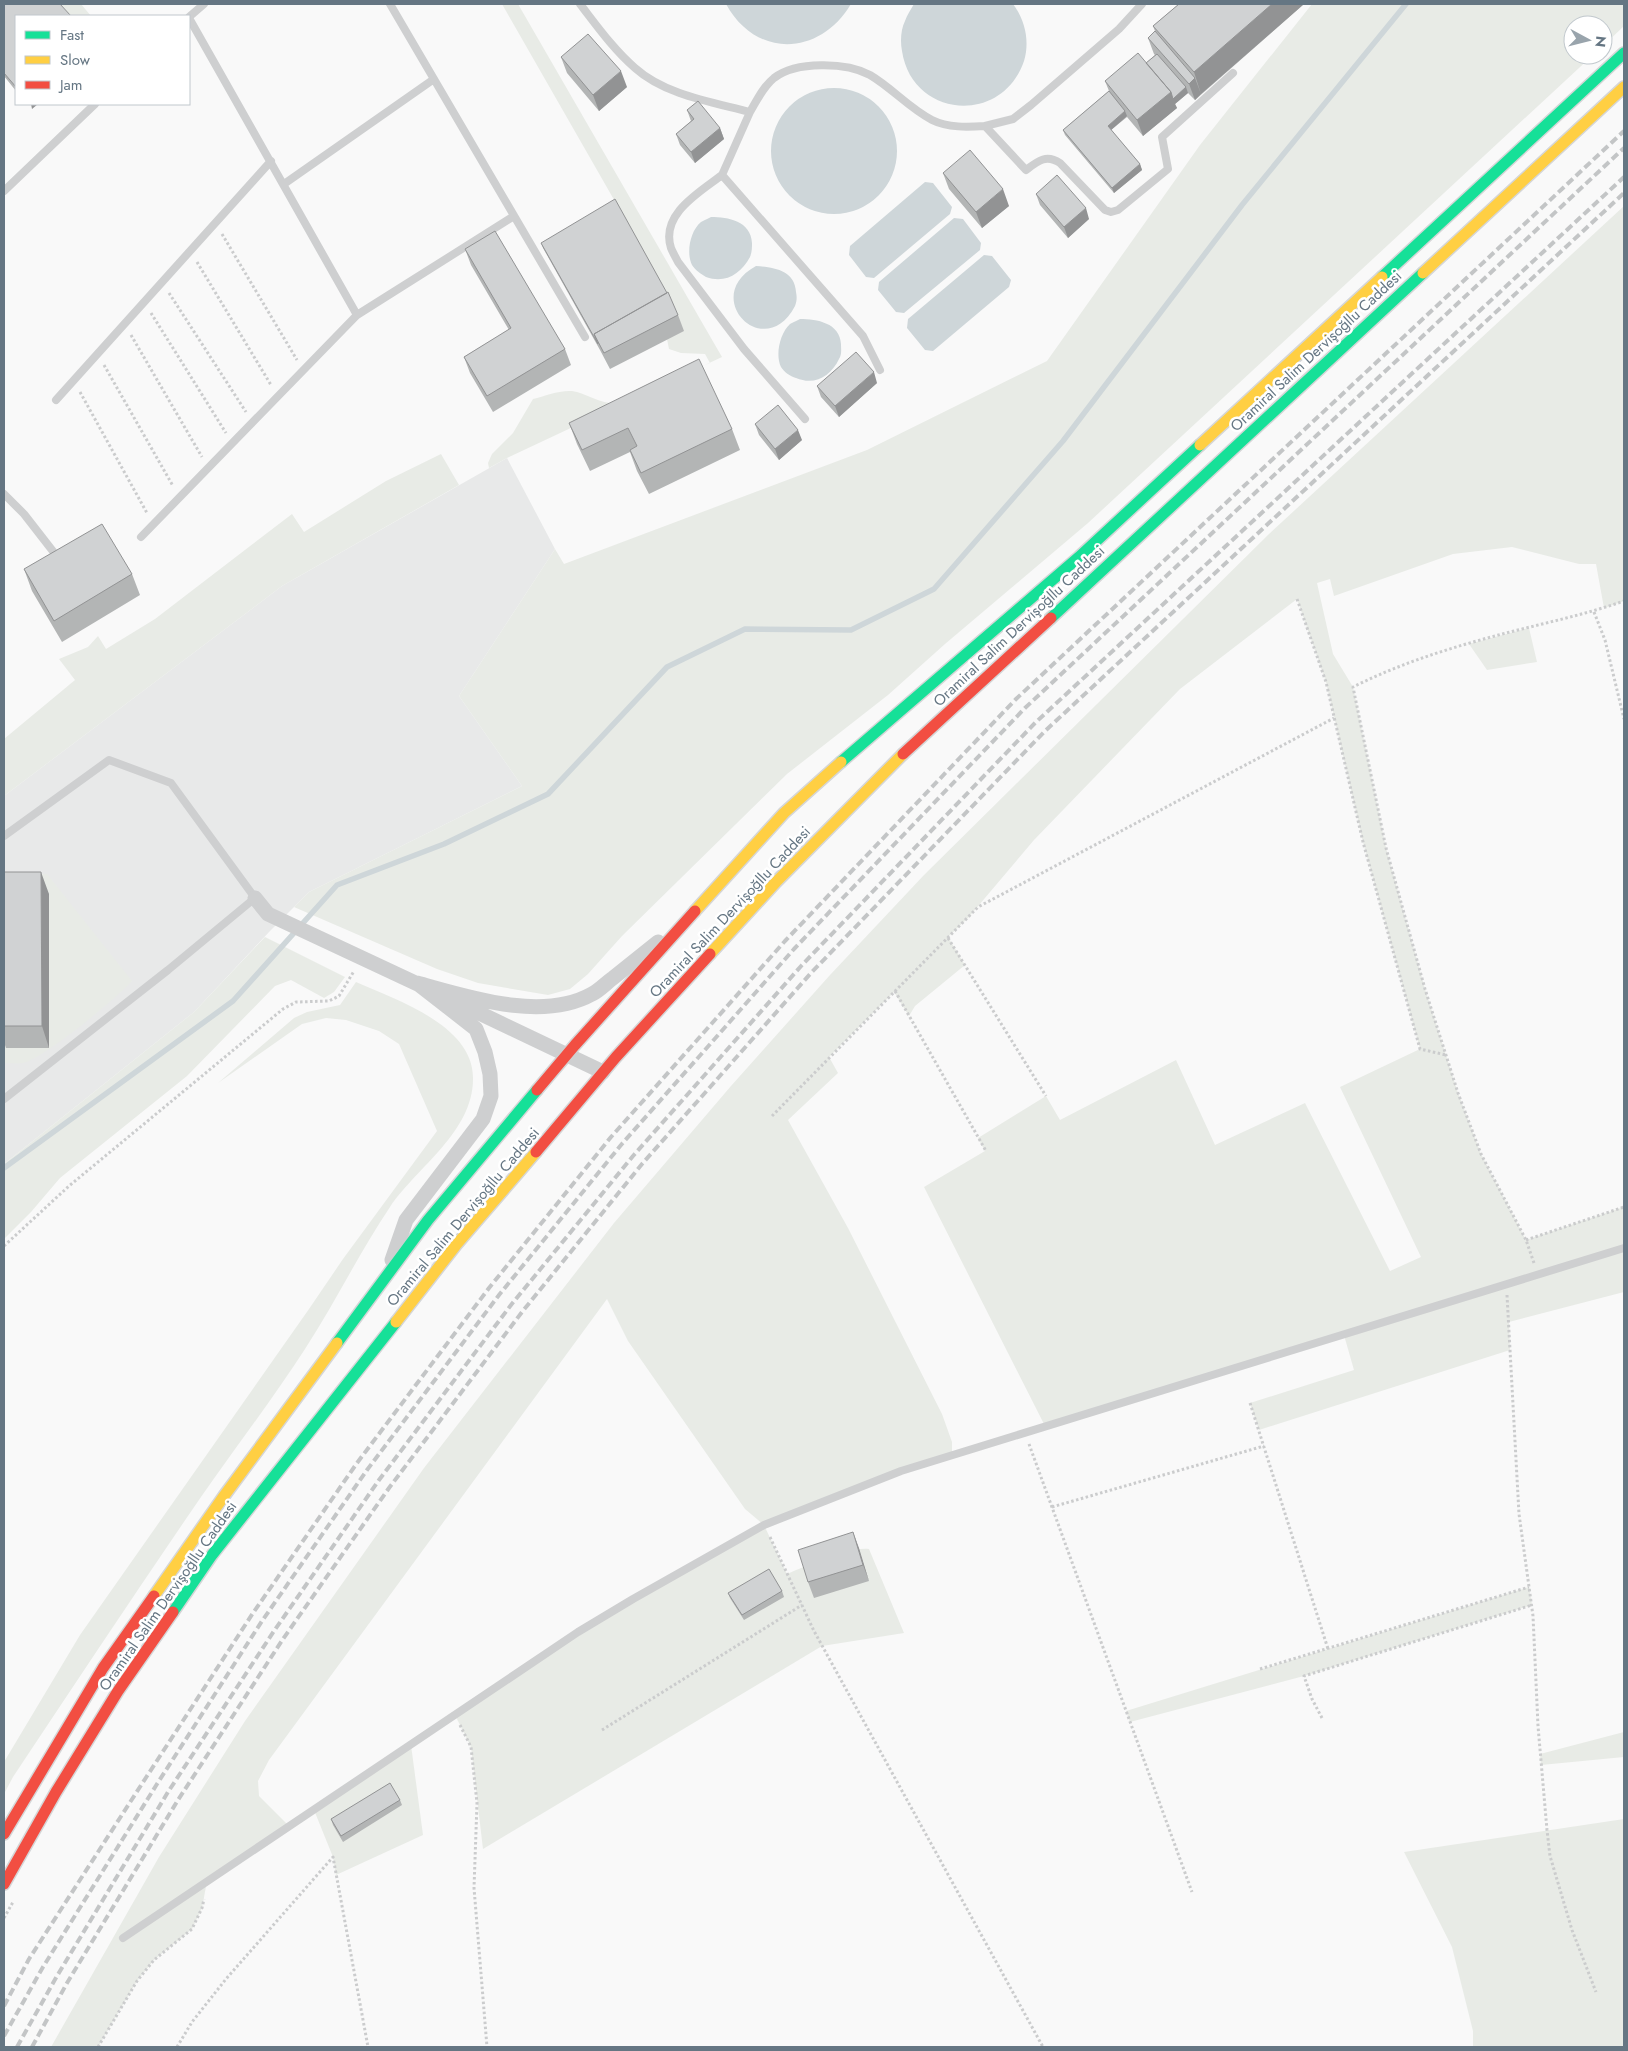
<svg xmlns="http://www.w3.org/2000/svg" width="1628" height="2051" viewBox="0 0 1628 2051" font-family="Jost,sans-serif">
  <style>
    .built { fill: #e8e9e9 }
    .green { fill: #e8ebe6 }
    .water { fill: #ced6d9 }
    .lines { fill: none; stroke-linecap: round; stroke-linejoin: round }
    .stream { stroke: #ced6d9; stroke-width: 5.5 }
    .fast-casing { stroke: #d5d6d7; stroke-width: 14 }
    .slow-casing { stroke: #d5d6d7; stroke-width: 14 }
    .jam-casing { stroke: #d5d6d7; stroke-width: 14 }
    .path { stroke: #cbcccd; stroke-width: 3; stroke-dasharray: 2.5 2.5; stroke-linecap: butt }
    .lane { stroke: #cecfd0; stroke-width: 8 }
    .street { stroke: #cecfd0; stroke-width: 15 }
    .fast { stroke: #16e098; stroke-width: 11 }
    .slow { stroke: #ffcf43; stroke-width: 11 }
    .jam { stroke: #f24e42; stroke-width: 11 }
    .rail { stroke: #c3c5c6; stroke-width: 4; stroke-dasharray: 8 4; stroke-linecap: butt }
    .wall { fill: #b3b5b5 }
    .shaded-wall { fill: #929394 }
    .building { fill: #d0d2d3; stroke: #929394 }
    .labels { text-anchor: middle; stroke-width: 5; stroke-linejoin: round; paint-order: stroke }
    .street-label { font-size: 15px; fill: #657683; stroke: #fff }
  </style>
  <rect width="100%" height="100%" fill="#f9f9f9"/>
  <path class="built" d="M507 458 555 549 459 696 522 786 309 892 270 931 194 1012 4 1164V796L282 586Z"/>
  <path class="green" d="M57 4H81L91 16H68Z
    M502 4H518L722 357 507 458 489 468 488 463 492 454 513 433 533 399C545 396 559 390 572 391 586 393 594 401 610 403L710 363 705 354 681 353 669 349 667 339 617 205Z
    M1312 4H1624V26L1603 46V25H1573V55H1593L1088 523 945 644 888 695 787 774 622 936 588 974 570 989 548 995 478 983 437 969 294 907 309 892 522 786 459 696 555 549 564 564 867 450 1047 361 1200 145Z
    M1624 206V601L1604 608 1596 564H1579L1512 547 1453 554 1334 596 1330 579 1317 583 1333 654 1353 687 1386 848 1425 989 1458 1093 1481 1154 1526 1240 1624 1207V1292L1509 1322 1510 1350 1259 1430 1250 1403 1354 1370 1344 1335 1045 1426 924 1187 985 1151 978 1138 1046 1096 1060 1120 1176 1060 1215 1145 1305 1103 1390 1271 1421 1257 1340 1087 1420 1049 1363 842 1326 682 1297 599 1180 689 1034 840 968 918 948 937 965 965 915 1006 909 1016 894 992 829 1057 838 1073 788 1120 848 1228 942 1414 952 1442V1455L764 1525 787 1574C810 1565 844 1547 869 1549L904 1633 822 1646 483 1849 471 1747 455 1715 578 1632 764 1525 745 1509 628 1341 607 1299 269 1760 258 1781 259 1796 289 1826 207 1881 202 1908 192 1929 154 1960 137 1981 98 2047H51L159 1857 245 1721 424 1468 614 1223 731 1086 830 975 924 875 1269 534Z
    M441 454 459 485 282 586 4 796V739L75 680 59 659 88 647 98 636 106 649 155 619 292 514 304 532 386 481Z
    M1529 628 1537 662 1487 670 1469 644Z
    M4 874H47L132 981C117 998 43 1059 23 1063 17 1064 10 1063 4 1063Z
    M265 937 345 977 334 992 324 998 291 980 275 986 187 1076 60 1178 31 1212 4 1239V1164L194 1012Z
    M356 982C396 1000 474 1025 473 1079 473 1132 417 1167 390 1207 359 1253 335 1303 305 1349 272 1400 235 1448 201 1497 137 1590 75 1684 13 1777L4 1794V1762L80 1635 309 1309 343 1259 437 1131 399 1044 379 1031 346 1020 326 1018 302 1024 218 1083 294 1018 307 1012 340 1005Z
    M1529 1587 1532 1605 1304 1676 1130 1722 1126 1711Z
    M1624 1732V1757L1541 1765 1540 1754Z
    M411 1745 423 1835 336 1875 333 1857 314 1810Z
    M1624 1819V2047H1473V2031L1452 1947 1404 1852Z"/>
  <path class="water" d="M726 4H851C820 56 756 59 726 4Z
    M914 4H1013C1025 20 1030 41 1024 61 1002 126 912 118 902 51 900 41 901 29 905 21 907 15 911 9 914 4Z
    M771 151a63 63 0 1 1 126 0a63 63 0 1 1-126 0Z
    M925 182 933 183 952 207 950 214 874 278 866 277 849 255 850 246Z
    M711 217C728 217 751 221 752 243 752 248 752 252 750 257 741 274 725 284 706 277 701 274 695 270 692 265 686 253 690 231 701 222 704 220 708 219 711 217Z
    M954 218 963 219 981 243 980 250 904 313 896 312 878 290 879 282Z
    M984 255 992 256 1011 280 1009 287 933 351 925 350 907 328 908 319Z
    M756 266C773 267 795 270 796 292 797 297 797 301 795 306 765 364 699 297 756 266Z
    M800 319C817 319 840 323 841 344 841 350 842 354 839 359 831 376 815 386 796 378 790 376 784 372 781 367 775 355 780 333 790 324 793 322 797 321 800 319Z"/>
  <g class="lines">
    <path class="stream" d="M4 1168 233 1001 337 885 444 844 548 794 667 667 745 629 851 630 934 589 1063 441 1242 205 1406 4"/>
    <defs>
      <path id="fast" d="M1382 277 1624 53
        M1051 618 1423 273
        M841 762 1079 557 1200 445
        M337 1343 428 1220 537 1090
        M173 1612 212 1555 396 1322"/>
      <path id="slow" d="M1423 273 1624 87
        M1200 445 1382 277
        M695 911 784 813 841 762
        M710 954 776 882 903 754
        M396 1322 456 1245 536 1152
        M154 1596 224 1496 337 1343"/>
      <path id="jam" d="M903 754 1051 618
        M537 1090 575 1045 695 911
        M536 1152 616 1057 710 954
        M4 1834 103 1668 154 1596
        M4 1884 56 1792 118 1691 173 1612"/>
    </defs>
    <use href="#fast" class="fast-casing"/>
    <use href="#slow" class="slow-casing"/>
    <use href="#jam" class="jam-casing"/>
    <path class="path" d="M222 234 297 360
      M197 262 271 385
      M169 293 246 412
      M151 313 226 433
      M131 335 202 457
      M104 365 173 486
      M80 392 147 513
      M1297 599 1326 682 1363 842 1420 1049 1446 1055
      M1594 612 1605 640 1624 719
      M948 938 1046 1096
      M895 991 986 1151
      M772 1116 978 907 1334 718
      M1526 1240 1624 1207
      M4 1246 69 1186 283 1009 296 1002 329 1001 339 996 354 971
      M1534 1263 1526 1240 1481 1154 1458 1093 1425 989 1386 848 1353 687C1397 665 1443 650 1491 637 1535 625 1581 616 1624 601
      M1507 1295 1519 1514 1533 1616 1538 1726 1547 1830 1550 1856 1572 1930 1596 1992
      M1250 1403 1328 1649
      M1029 1444 1192 1892
      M1052 1507 1264 1446
      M770 1537 814 1631 1043 2047
      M1260 1669 1529 1587
      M1322 1718 1312 1699 1304 1676 1532 1605
      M460 1725 471 1747 477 1803 474 1888 487 2047
      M602 1730 802 1605
      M4 1918 13 1902
      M98 2047 137 1981 154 1960 192 1929 202 1908 204 1899
      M177 2047 192 2022 226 1979 333 1857 368 2047"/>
    <path class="lane" d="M390 4 585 337
      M580 4C597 26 614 50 635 68 665 95 712 102 750 112 757 100 763 87 774 78 796 61 846 62 870 75 892 88 909 108 932 120 948 128 968 127 985 126L1026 170C1038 161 1046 154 1060 163L1105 210 1111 212 1118 210 1168 169 1162 137 1233 73
      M189 17 204 4
      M189 18 357 315
      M750 112 722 175 863 336 880 370
      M985 126 1013 119 1031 105 1119 29 1142 4
      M722 175C700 192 660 214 671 248 673 253 676 258 678 262L744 349 805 419
      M284 184 434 79
      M4 191 95 104
      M56 400 271 161
      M4 494 24 514 59 559
      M141 537 357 315 514 216
      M4 836 109 760 171 783 255 898 168 970 4 1099
      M123 1938 578 1632 633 1599 764 1525 901 1471 1624 1248"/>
    <path class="street" d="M255 898 268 914 424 987
      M454 1001 603 1072
      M392 1260 406 1220 483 1119 491 1096 490 1074 485 1052 476 1029 417 983C468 997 542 1022 592 994 600 990 606 983 613 978 628 966 643 954 658 942"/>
    <use href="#fast" class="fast"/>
    <use href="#slow" class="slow"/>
    <use href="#jam" class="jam"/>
    <path class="rail" d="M4 2006 29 1959 147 1776 253 1613 357 1463 489 1288 611 1137 785 941 1016 699 1624 131
      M4 2036 43 1967 157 1784 262 1621 367 1470 499 1295 621 1145 794 949 1025 708 1624 148
      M17 2047 57 1976 168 1792 274 1631 379 1480 511 1305 633 1156 802 965 1035 723 1624 177
      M32 2047 67 1983 178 1800 283 1639 389 1488 522 1312 642 1164 811 973 1044 732 1624 193"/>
  </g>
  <path class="wall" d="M4 4 16 16V91L4 76Z
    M1179 4H1304L1195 100 1188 93 1175 104 1177 108 1143 136 1127 117 1111 130 1140 164 1142 170 1114 193 1065 135 1063 130 1109 91 1105 81 1146 63 1155 55 1154 54 1148 38 1155 31 1153 26Z
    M561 57 627 87 599 111 567 73Z
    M687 110 720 128 724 139 695 163 680 145 676 134 691 121Z
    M943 173 1009 206 982 228 949 189Z
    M1036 194 1089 219 1068 238 1040 205Z
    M541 243 678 315 684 331 610 369 600 350 543 248Z
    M465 249 565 349 571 365 493 412 470 373 464 357 509 330 471 265Z
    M877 383 839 417 821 397 817 386Z
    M569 423 732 429 740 450 649 494 637 471 630 452 590 471 577 444Z
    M755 424 802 440 779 460 759 435Z
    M24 569 132 574 140 595 62 642 32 591Z
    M4 872 49 894V1048H6L4 1042Z
    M853 1532 869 1581 814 1598 808 1582Z
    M782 1591 784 1597 744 1620 730 1598 728 1593Z
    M400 1800 402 1805 343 1842 333 1825 331 1819Z"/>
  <path class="shaded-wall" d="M1272 4H1304L1201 94 1194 72Z
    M621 71 627 87 599 111 593 95Z
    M1195 78 1201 94 1195 100 1189 84Z
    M1186 87 1188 93 1175 104 1177 108 1143 136 1137 120 1171 92Z
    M31 104H38L32 109Z
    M1125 111 1127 116 1110 131 1108 126Z
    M720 128 724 139 695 163 691 152Z
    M1140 164 1142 170 1114 193 1112 188Z
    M1003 189 1009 206 982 228 976 212Z
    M1086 208 1089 219 1068 238 1064 227Z
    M874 372 877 383 839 417 835 406Z
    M798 430 802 440 779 460 775 449Z
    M41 872 49 894V1048L42 1026Z
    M853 1532 859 1548 869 1581 863 1565Z"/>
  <path class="building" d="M4 4H60L71 16H16V87L4 73Z
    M1179 4H1272L1194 72 1153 26Z
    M1155 31 1195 78 1189 84 1148 38Z
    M588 34 621 71 593 95 561 57Z
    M1138 53 1171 92 1137 120 1105 81Z
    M1157 54 1186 87 1173 99 1171 92 1146 63Z
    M1109 91 1125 111 1108 126 1140 164 1112 188 1063 130Z
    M698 101 720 128 691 152 676 134 694 119 687 110Z
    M970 150 1003 189 976 212 943 173Z
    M1057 175 1086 208 1064 227 1036 194Z
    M615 199 667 293 594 334 598 344 541 243Z
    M495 231 565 349 487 396 464 357 511 328 465 249Z
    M668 292 678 315 604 353 594 334Z
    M856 352 874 372 835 406 817 386Z
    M699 359 732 429 641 473 630 450 637 446 628 428 582 450 569 423Z
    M778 405 798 430 775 449 755 424Z
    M102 524 132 574 54 621 24 569Z
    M4 872H41L42 1026H4Z
    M853 1532 863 1565 808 1582 798 1550Z
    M769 1569 782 1591 742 1615 728 1593Z
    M390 1783 400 1800 341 1836 331 1819Z"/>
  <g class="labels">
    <g class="street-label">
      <text transform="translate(1316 351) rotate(-43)" y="5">Oramiral Salim Dervişoğllu Caddesi</text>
      <text transform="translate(1019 626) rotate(-43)" y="5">Oramiral Salim Dervişoğllu Caddesi</text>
      <text transform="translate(730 912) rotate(-47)" y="5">Oramiral Salim Dervişoğllu Caddesi</text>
      <text transform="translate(463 1217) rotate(-50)" y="5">Oramiral Salim Dervişoğllu Caddesi</text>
      <text transform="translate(168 1596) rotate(-55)" y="5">Oramiral Salim Dervişoğllu Caddesi</text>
    </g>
  </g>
  <rect width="1628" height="2051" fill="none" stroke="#657683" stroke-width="10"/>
  <rect x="15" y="15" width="175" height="90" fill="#ffffff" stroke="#c1c8cd"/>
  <rect x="25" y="31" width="25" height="8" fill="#16e098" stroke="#c1c8cd"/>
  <text x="60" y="40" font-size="15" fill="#657683">Fast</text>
  <rect x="25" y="56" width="25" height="8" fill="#ffcf43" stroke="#c1c8cd"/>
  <text x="60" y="65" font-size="15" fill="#657683">Slow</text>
  <rect x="25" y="81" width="25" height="8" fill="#f24e42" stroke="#c1c8cd"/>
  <text x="60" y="90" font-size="15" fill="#657683">Jam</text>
  <g transform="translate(1588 40) rotate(97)"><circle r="24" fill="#ffffff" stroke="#c1c8cd"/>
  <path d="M0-4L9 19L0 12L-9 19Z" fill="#99a4ac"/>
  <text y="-8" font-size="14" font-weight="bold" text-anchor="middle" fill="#657683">N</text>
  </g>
</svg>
